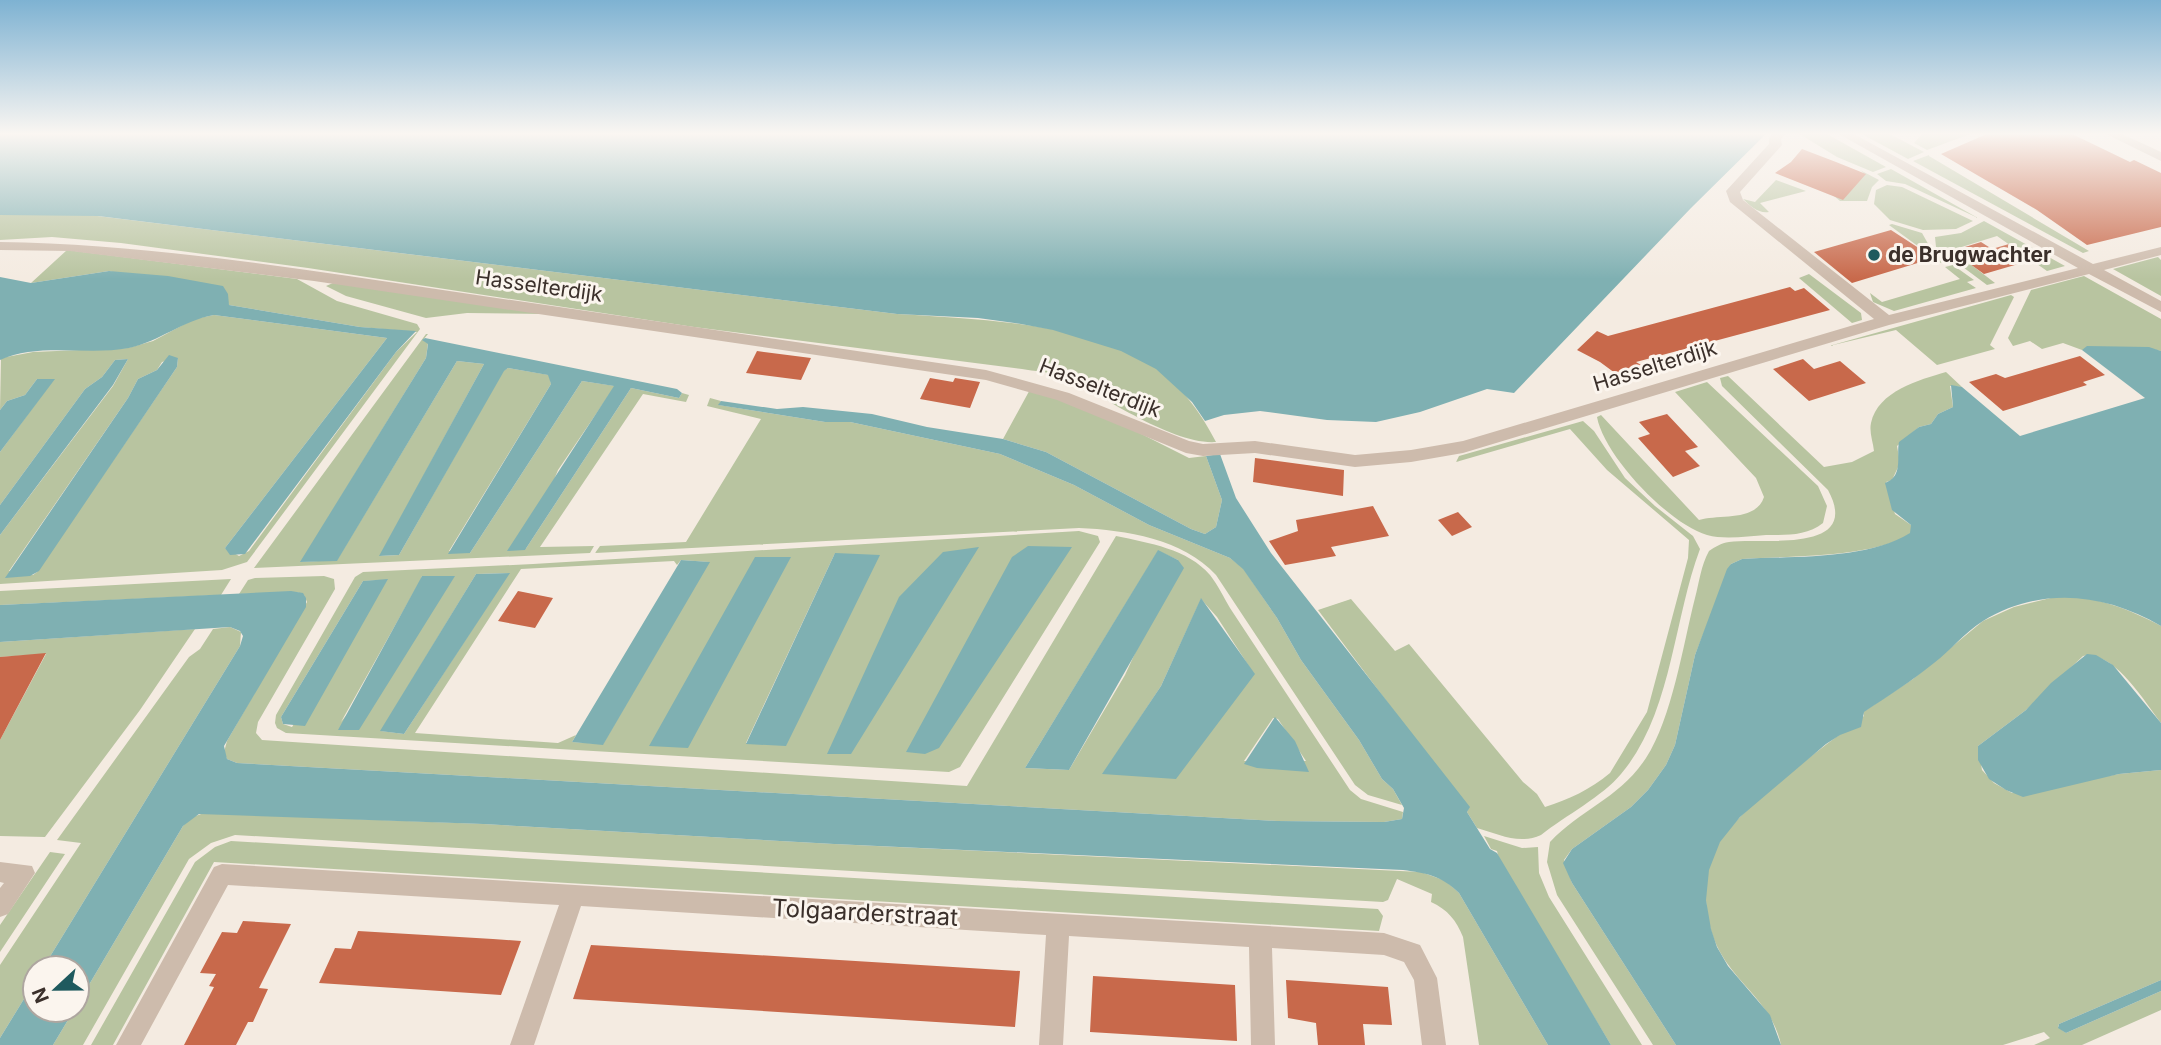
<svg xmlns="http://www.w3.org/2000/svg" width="2161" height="1045" viewBox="0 0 2161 1045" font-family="Inter,sans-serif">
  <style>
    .green { fill: #b8c4a0; fill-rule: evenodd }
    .water { fill: #7fb0b2 }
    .building { fill: #c8694b }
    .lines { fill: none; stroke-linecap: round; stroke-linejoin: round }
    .street { fill: #cdbbac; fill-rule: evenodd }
    .poi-dot { fill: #1f5a5e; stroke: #fbf5ee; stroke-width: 2.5 }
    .labels { text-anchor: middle; stroke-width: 6; stroke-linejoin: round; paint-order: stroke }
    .poi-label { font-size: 21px; font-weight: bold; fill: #3b302b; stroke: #fbf5ee; text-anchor: start }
    .street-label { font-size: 21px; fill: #3b302b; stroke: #fbf5ee }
    .near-street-label { font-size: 24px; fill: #3b302b; stroke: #fbf5ee }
  </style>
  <rect width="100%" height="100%" fill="#f4ebe1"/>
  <path class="green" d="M1798 133 1827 134 1886 167 1873 172 1837 157Z
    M1860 133H1888L1924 152 1908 159Z
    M1923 133H1973L1927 150 1914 143Z
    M1929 155V156L2089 251 2083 253 1913 161Z
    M1891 169 1978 218 1905 184 1886 181 1877 174Z
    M1860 170 1879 180 1872 187 1867 201H1840L1834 196 1865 174Z
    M1776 180 1806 191 1760 203 1769 212C1759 214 1750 206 1743 199L1755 202Z
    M1887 185 1902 187 1973 221 1956 229 1923 230 1890 220 1874 204 1876 190Z
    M73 213 897 314C976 319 1077 322 1147 362 1178 381 1200 411 1216 442 1171 445 1102 394 1060 376 1049 372 1034 371 1022 369L694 327 308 268 121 243 52 237 0 240V215Z
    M1984 221 2065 266 2047 271 1997 236 1952 250 1995 283 1987 285 1936 247 1935 237 1961 233Z
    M1892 224 1922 233 1931 249 1948 261 1941 263 1889 225Z
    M67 250 297 279 337 301 417 324 420 329 247 562 222 570 0 584V535L113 386 128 359 115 360 102 377 85 389 0 505V452L54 379H37L25 395 7 401 0 410 1 358 33 352 128 348 153 341 194 319 214 315 387 338 225 548 239 556 249 551 396 352 417 332 360 327 229 305 227 301 109 271 31 283ZM178 358 177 367 37 572 33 575 9 571 128 398 138 379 157 370 162 362Z
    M2158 257 2161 260V296L2113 269Z
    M1953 265 1974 280 1967 282 1976 288 1894 311 1873 302 1870 293 1882 302 1960 279 1945 267Z
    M1809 274 1861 313 1862 320 1852 323 1799 278Z
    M2084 276 2161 319V351L2143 347 2082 350 2063 343 2042 349 2030 341 2013 346 2008 338 2031 290Z
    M333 283 546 314 467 313 426 318 346 296 326 286Z
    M2011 295 2014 297 1990 345 1995 349 1937 365 1896 330 1829 346Z
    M426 334H428L423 340 428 343 426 358 301 562 337 560 457 361 484 364 380 556 399 555 503 371 508 368 549 375 551 384 449 551 470 553 582 381 615 386 558 470 525 550 631 388 679 398 682 393 689 395 686 402 643 394 540 547 594 546 590 553 254 568Z
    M1946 372 1962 387 1950 386 1953 407 1938 414 1931 424 1919 427 1897 446 1900 463 1892 480 1886 482 1895 514 1911 525V533C1877 558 1785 556 1742 559L1731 564 1695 655 1675 745 1666 765 1648 790 1631 807 1572 849 1564 860 1572 883 1676 1045H1653L1557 895 1547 862 1550 842C1582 808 1619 799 1646 758 1672 718 1683 645 1695 598 1699 583 1701 565 1709 551 1715 547 1721 543 1729 542 1761 537 1863 555 1828 490L1722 386 1720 378 1728 376 1824 467 1852 462 1874 451C1873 442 1869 432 1871 423 1878 391 1919 380 1946 372Z
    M1707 382 1818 486 1827 506 1823 523C1807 536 1786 535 1766 535 1748 536 1725 540 1707 535 1669 524 1604 456 1597 417L1601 415 1699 520C1719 514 1756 522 1764 497L1756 478 1675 392Z
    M1033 384 1070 398 1189 458 1206 456 1222 500 1216 527 1205 534 1191 529 1046 452 1003 439Z
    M710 398 721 401 719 405 825 422H850L1000 454 1074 485 1149 525 1230 558 1243 568 1277 618 1301 660 1359 740 1382 779 1393 789 1402 805 1368 795 1355 785 1216 575C1183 539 1126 530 1079 528L595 553 600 546 686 542 761 419 707 406Z
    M1583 421 1594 431 1625 478 1655 506 1693 536 1700 549C1673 621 1672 714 1621 774 1603 796 1565 816 1541 835 1519 845 1498 834 1477 828L1467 812 1469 807 1439 771 1318 610 1351 599 1395 651 1409 644 1523 782 1537 794 1545 807C1569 799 1590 790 1610 773L1647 712 1688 558 1689 540 1607 470 1570 429 1456 462 1459 456Z
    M1079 531 1098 536 1100 542 960 767 949 772 286 733 277 728 275 723 276 715 355 577 363 572 533 564ZM835 553 786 745 746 743ZM681 560 709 562 603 744 572 742 576 735 558 743 415 733 521 569 674 561 677 565ZM509 573 404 734 381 731 476 574ZM422 576 454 577 341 722 420 581ZM387 580 292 727 283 724 281 717 363 581Z
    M1116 536C1149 543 1188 549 1210 575 1218 585 1224 598 1230 608L1350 790 1361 799 1403 812 1402 819 1384 822 1277 821 237 763 227 759 224 752 227 741 307 602 304 595 297 592 239 594 248 580 255 578 324 576 334 579 335 589 258 722 256 733 262 740 967 786ZM1158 551 1178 560 1125 675 1069 770 1025 768ZM1201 599 1217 617 1254 674 1226 709 1103 774 1161 686ZM1273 718 1278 719 1306 761H1244Z
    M231 579 221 595 0 605V591Z
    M2059 596C2096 596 2129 609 2161 626V723C2144 701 2114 650 2083 656L2026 710 1978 746 1982 770 1994 783 2012 793 2119 774 2161 770V980L2059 1024 2058 1027 2066 1033 2161 991V1010L2082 1045H2034L2050 1038 2044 1032 2003 1045H1781C1773 1005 1738 985 1720 952 1704 923 1701 882 1714 852 1732 810 1826 746 1864 716L1863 712 1913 679 1983 621 2014 607Z
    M230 627 241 632 240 646 43 968H35V981L0 1038V965L81 843 57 840 189 657 200 649 213 629Z
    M195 629 140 710 45 837 0 836V740L46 654 0 657V642Z
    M204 813 483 824 834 844 1421 872 1446 881 1459 893 1548 1045H1479L1463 937C1456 920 1448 910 1431 902L1432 894 1397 879 1388 900 1383 902 235 835 211 843 189 859 83 1045H53L74 1010H77V1005L183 826 190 818Z
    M1484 836 1522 848 1538 847 1539 873 1549 897 1642 1045H1611L1500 863 1497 851 1491 849Z
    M231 841 1378 909 1383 916 1379 931 214 862 113 1045H91L195 862 215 847Z
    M50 852 65 854 0 952V925Z"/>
  <path class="water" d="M0 133H1767L1691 208 1514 393 1487 389 1420 412 1376 422 1327 420 1260 411 1224 415 1205 421 1192 402 1156 369 1121 351 1053 330 1021 324 978 318 897 314 98 216 0 215Z
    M109 271 168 276 223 286 228 294 229 305 360 327 416 331 396 352 245 554 230 555 225 548 387 338 214 315C181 321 161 341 129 348 87 356 39 342 0 360V277L31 283Z
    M425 338 677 389 682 393 679 398 631 388 525 550 507 551 614 386 582 381 470 553 448 554 551 384 548 375 508 368 504 371 399 555 379 556 484 364 457 361 337 561 300 562 426 358 428 344 422 340Z
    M2087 346 2149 347 2161 351V626C2104 593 2041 586 1983 621 1965 632 1951 650 1934 663 1912 681 1888 696 1864 712L1861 727 1840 735 1826 744 1740 817 1720 842 1709 870 1706 900 1711 929 1717 947 1728 966 1770 1015 1781 1045H1676L1572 883 1563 863 1572 849 1631 807 1648 790 1666 765 1675 745 1695 655 1727 569 1731 564 1742 559C1792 556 1867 560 1910 533L1911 525 1892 510 1885 483C1904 476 1896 456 1899 442L1919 427 1931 424 1938 414 1953 407 1951 385 1962 387 2020 436 2145 398 2082 350Z
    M169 355 178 358 177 367 39 571 30 576 5 578 128 398 138 379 157 370Z
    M128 359 113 385 0 535V505L85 389 102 377 115 360Z
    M37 379H55L0 452V410L7 401 25 395Z
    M721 401 777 409 803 407 872 414 927 427 1003 439 1046 452 1191 529 1205 534 1216 527 1222 500 1206 456 1220 454 1236 498 1271 553 1470 807 1467 812 1490 849 1497 853 1611 1045H1548L1459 893C1442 876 1426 873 1403 870L834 844 483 824 199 814 183 826 77 1005V968H43L240 646 243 636 240 631 230 627 0 642V605L291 591 303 593 306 598V607L224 746 227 759 237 763 1277 821 1384 822 1402 819 1404 808 1393 789 1382 779 1359 740 1301 660 1277 618 1243 569 1230 558 1149 525 1074 485 1000 454 850 422H825L718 405Z
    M1028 546 1072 547 939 748 925 754 906 752 1012 557Z
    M979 547 851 754H827L899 597 943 552Z
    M1158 550 1178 560 1184 568 1069 770 1025 768Z
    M835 553 880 555 786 746 746 744Z
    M755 557H791L688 748 649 746Z
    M681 560 710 562 603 745 572 742Z
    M510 573 404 734 380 731 476 574Z
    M422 576H455L359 730H338Z
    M388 579 305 726 283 724 281 717 363 581Z
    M1201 598 1255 674 1176 779 1102 774 1161 686Z
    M2087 654 2096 655 2113 665 2161 723V770L2119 774 2023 797 2006 790 1989 779 1978 760V746L2026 710 2051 683Z
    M1275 717 1295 741 1309 772 1257 768 1244 764Z
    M2161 980V991L2066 1033 2058 1028 2059 1024Z
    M35 981V1010H74L53 1045H0V1038Z"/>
  <path class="building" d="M1989 133H2070L2130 162 2134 160 2161 173V227L2087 245 2037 210 1941 154Z
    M1802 149 1836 162 1866 174 1843 200 1775 173 1791 162Z
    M1891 230 1934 258 1852 283 1814 252Z
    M1981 242 1992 249 2009 244 2032 260 1984 274 1952 251Z
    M1790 287 1795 291 1804 288 1830 310 1636 362 1641 365 1619 376 1600 362 1577 350 1597 331 1608 336Z
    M757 351 811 358 801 380 746 373Z
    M2080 356 2105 375 2083 382 2087 385 2003 411 1969 382 1996 374 2005 378Z
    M1803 359 1814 369 1840 361 1866 383 1809 401 1773 369Z
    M930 378 953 382 955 378 980 382 970 408 920 399Z
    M1667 414 1698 447 1685 451 1700 466 1673 477 1638 438 1650 434 1639 422Z
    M1255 458 1344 470 1343 496 1253 482Z
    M1373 506 1389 536 1331 547 1336 556 1285 565 1269 541 1298 531 1296 520Z
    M1458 512 1472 527 1452 536 1438 520Z
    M518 591 553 598 535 628 498 621Z
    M46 653 0 740V657Z
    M243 921 291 924 259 988 268 989 253 1022H248L236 1045H184L214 987 209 986 216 974 200 973 222 932 237 933Z
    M358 931 493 939 521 941 501 995 319 983 335 948 351 949Z
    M591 945 1020 971 1015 1027 573 999Z
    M1093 976 1235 985 1237 1041 1090 1032Z
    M1286 980 1388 987 1392 1025 1363 1024 1365 1045H1318L1316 1023 1288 1018Z"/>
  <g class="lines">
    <path class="street" d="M1773 133H1786L1781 139 1782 145 1740 192 1743 200 1889 315 2078 268 1837 133H1852L2093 264 2161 247V255L2104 270 2161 301V312L2089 274 1889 325 1463 453 1411 462 1355 467 1255 453 1203 456 1186 453 1057 400 986 380 314 281 70 251 0 250V242C146 244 292 268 436 289 619 316 803 343 986 370L1069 393 1189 441 1203 444 1255 441 1355 455 1411 450 1463 441 1874 319 1730 202 1726 191 1769 144V138Z
      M2104 133H2120L2161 152V161Z
      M0 862 32 866 35 873 8 914 0 917V888L4 883 0 882Z
      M222 864 1384 933 1420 945 1437 978 1446 1045H1422L1414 980 1404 962 1384 955 1272 948 1275 1045H1251L1249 947 1069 936 1063 1045H1039L1046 935 581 906 534 1045H510L559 905 228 885 141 1045H116L214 867Z"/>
  </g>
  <linearGradient id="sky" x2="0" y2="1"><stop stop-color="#7eb2d2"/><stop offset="0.48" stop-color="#faf6f2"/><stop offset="1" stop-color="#faf6f2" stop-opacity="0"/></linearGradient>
  <rect width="2161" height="279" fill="url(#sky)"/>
  <circle class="poi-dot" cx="1874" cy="255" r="7"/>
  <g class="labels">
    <g class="poi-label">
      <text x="1888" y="262">de Brugwachter</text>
    </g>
    <g class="street-label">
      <text transform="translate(539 286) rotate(8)" y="7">Hasselterdijk</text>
      <text transform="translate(1655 366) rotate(-17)" y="7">Hasselterdijk</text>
      <text transform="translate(1100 388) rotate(21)" y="7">Hasselterdijk</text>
    </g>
    <g class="near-street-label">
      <text transform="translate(865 913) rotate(3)" y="8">Tolgaarderstraat</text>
    </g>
  </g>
  <g transform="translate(56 989) rotate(248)"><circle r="33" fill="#fbf5ee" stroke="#aea6a0" stroke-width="2"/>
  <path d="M0-5L12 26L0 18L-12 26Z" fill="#1f5a5e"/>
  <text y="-10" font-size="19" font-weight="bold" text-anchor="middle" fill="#3b302b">N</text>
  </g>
</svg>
